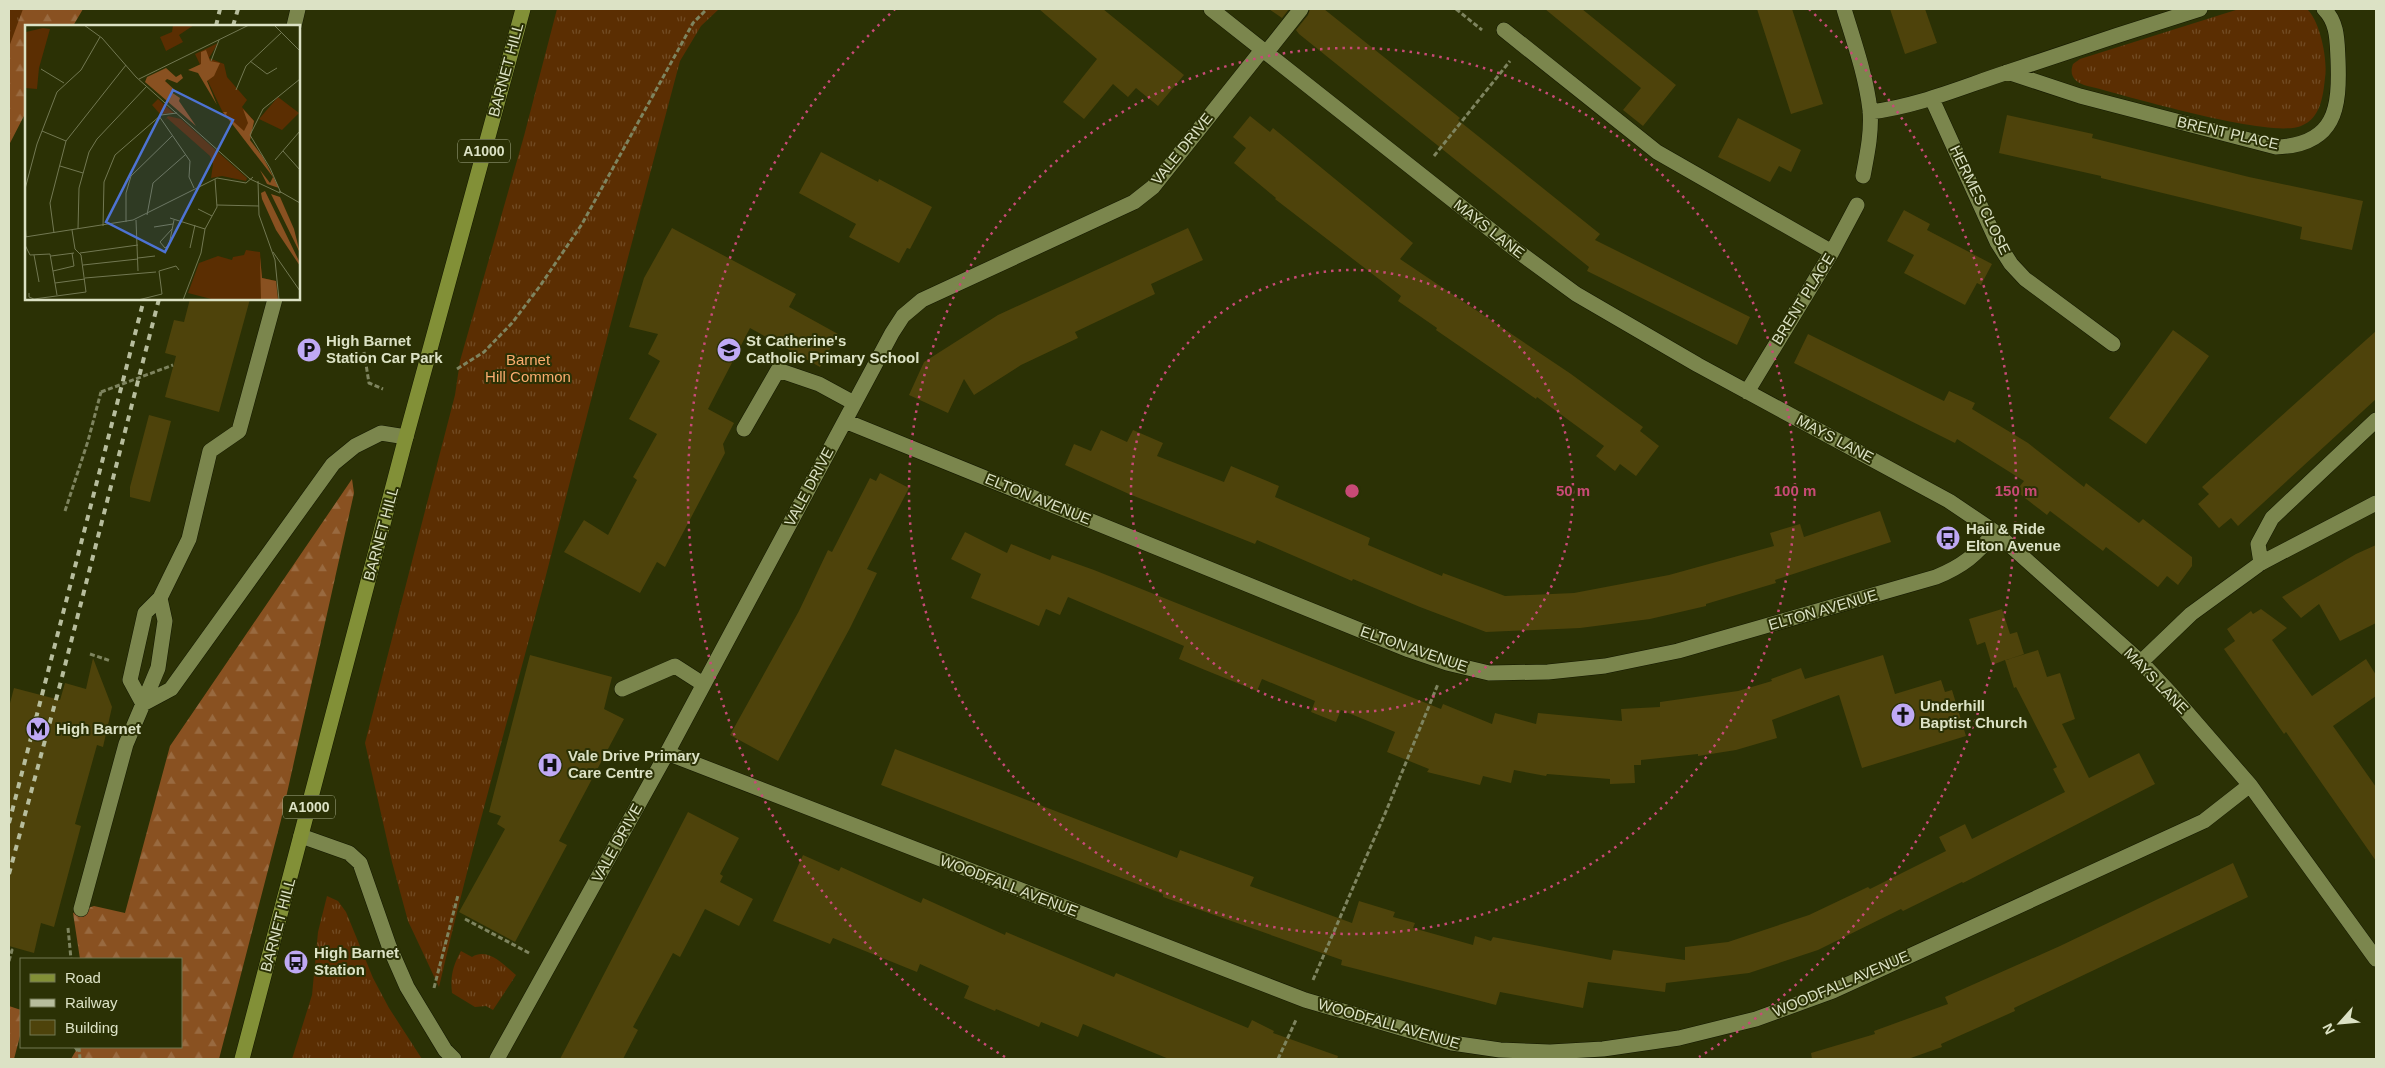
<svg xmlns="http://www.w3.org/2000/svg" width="2385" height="1068" viewBox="0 0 2385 1068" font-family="Arial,sans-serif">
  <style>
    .grass { fill: url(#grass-tufts) }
    .forest { fill: url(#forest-firs) }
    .building { fill: #4e430b }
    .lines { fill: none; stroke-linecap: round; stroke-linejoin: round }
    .minor-casing { stroke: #141800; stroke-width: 16 }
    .major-casing { stroke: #141800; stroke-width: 16 }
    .path { stroke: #7e845f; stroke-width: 3; stroke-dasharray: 5 2.5; stroke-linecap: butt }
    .minor { stroke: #7b864d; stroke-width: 15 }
    .major { stroke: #829037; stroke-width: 15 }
    .rail { stroke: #b7bd9d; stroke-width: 4; stroke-dasharray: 6 6; stroke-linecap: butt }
    .path-bridge { stroke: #7e845f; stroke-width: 3; stroke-dasharray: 5 2.5; stroke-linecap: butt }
    .ring { fill: none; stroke: #c84a76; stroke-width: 2.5; stroke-dasharray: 2.5 5 }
    .labels { text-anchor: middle; stroke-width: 4; stroke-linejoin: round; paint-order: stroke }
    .shield { fill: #2b3105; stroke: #a7ad8b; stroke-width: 1 }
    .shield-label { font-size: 14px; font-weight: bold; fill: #dce2c5 }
    .street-label { font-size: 15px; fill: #dce2c5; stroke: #2b3105 }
    .poi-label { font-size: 15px; font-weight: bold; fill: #dce2c5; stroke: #2b3105; text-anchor: start }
    .park-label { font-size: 15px; fill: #fbac6f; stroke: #2b3105 }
    .inset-road { fill: none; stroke: #727852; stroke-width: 1 }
    .view { fill: #4d73d3; fill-opacity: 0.15; stroke: #4d73d3; stroke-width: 2.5 }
    .inset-edge { fill: none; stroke: #dce2c5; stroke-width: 2.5 }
    .centre { fill: #c84a76; stroke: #2b3105; stroke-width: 2.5 }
    .ring-label { font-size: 15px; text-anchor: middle; font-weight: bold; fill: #c84a76; stroke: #2b3105; stroke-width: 4; stroke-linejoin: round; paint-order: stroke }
  </style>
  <defs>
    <pattern id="grass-tufts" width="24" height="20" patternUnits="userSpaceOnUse" patternTransform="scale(1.25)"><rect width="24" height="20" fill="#5b2e02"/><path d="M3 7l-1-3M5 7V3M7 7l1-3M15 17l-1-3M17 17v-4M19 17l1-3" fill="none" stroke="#724c25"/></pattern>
    <pattern id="forest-firs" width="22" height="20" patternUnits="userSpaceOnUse" patternTransform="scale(1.25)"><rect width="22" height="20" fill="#895121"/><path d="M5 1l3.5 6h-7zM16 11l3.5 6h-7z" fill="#996a40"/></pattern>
  </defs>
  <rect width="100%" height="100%" fill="#2b3105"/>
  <path class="grass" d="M9 9H42L26 26 9 127Z
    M557 9H719L701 26 680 61C633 236 588 411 543 587 508 720 470 853 439 987L408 921 392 862 365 743 455 395 460 361 524 136Z
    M2239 9H2307C2320 21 2328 60 2325 78 2323 96 2321 118 2301 126 2269 139 2125 95 2084 85 2074 81 2069 75 2073 64L2080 59Z
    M327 896 338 901 346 912 373 978 389 1008 422 1059H292L312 995 318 932Z
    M461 951 472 957C488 947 504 965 516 975L493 1010 486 1006 475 1007 452 993C450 977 453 965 461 951Z"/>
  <path class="forest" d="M23 9H83L73 26H26V112L9 145V47Z
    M352 479 354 493 281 820 219 1059H71L78 1047H181V959H80L73 913 94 906 125 913 170 746Z
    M9 1006 21 1010V1032L14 1059H9Z"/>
  <path class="building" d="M1039 9H1103L1184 75 1158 106 1136 88 1128 97 1113 84 1084 119 1063 102 1097 59Z
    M1269 9H1289L1282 18Z
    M1310 9H1324L1460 118 1458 120 1600 234 1595 240 1750 317 1737 345 1587 271 1589 267 1299 34 1296 30 1308 15Z
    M1545 9H1582L1676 85 1643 126 1623 110 1641 88Z
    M1757 9H1792L1823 104 1791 114Z
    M1890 9H1925L1937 43 1905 54Z
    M2007 115 2093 134 2092 138 2249 177 2363 201 2352 250 2300 239 2302 227 2101 178V176L1999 153Z
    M1250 116 1270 132 1273 128 1413 243 1400 259 1571 374 1643 427 1640 431 1659 446 1636 476 1620 464 1615 471 1596 456 1604 446 1537 397 1536 399 1436 330 1437 328 1398 301 1401 296 1275 199 1276 198 1234 163 1246 148 1233 137Z
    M1738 118 1801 150 1791 172 1779 166 1770 182 1718 157Z
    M821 152 878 182 879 179 932 207 910 249 907 248 899 263 849 237 856 224 799 193Z
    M1904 210 1930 224 1927 230 1992 264 1981 285 1977 283 1965 305 1904 273 1914 255 1887 241Z
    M672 228 796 294 789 307 838 334 820 367 750 328 708 409 734 423 723 444 725 453 665 567 657 562 640 593 564 552 584 520 608 535 637 480 633 477 657 434 629 419 660 361 648 354 658 334 629 327 644 278Z
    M1188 228 1203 260 1151 284 1155 294 1075 332 1078 338 1021 365 974 395 964 379 948 413 909 395 924 362 998 315Z
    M190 299H250L219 412 165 397 176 356 165 353 174 320 184 322Z
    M2173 330 2209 356 2146 444 2109 418Z
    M2376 331V399L2238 526 2231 518 2219 528 2198 504 2209 494 2202 487Z
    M1808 334 1944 401 1949 391 1975 403 1972 409 2028 443 2084 487 2086 483 2139 523 2143 519 2192 557V566L2178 585 2167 576 2158 587 2106 547 2103 551 2050 511 2047 515 2016 491 2024 481 1957 439 1955 443 1794 363Z
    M149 415 171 421 150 502 130 497V487Z
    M1101 430 1127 442 1133 430 1163 443 1157 456 1224 482 1231 466 1279 486 1275 497 1370 538 1368 545 1442 576 1443 573 1505 596 1574 593 1669 575 1774 546 1770 533 1800 524 1804 537 1880 511 1891 542 1775 580 1776 583 1706 604V606L1650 619 1580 628 1486 632 1420 607 1353 579 1352 581 1257 540 1255 544 1129 494 1065 465 1074 444 1091 451Z
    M880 473 909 488 867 569 877 573 850 628 778 761 730 735 799 611 828 550 832 552 870 478 876 481Z
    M965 532 1007 553 1011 544 1050 560 1052 555 1094 570 1441 709 1443 704 1492 724 1495 713 1536 724 1538 713 1622 721 1621 709 1660 707V702L1738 691 1772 681 1771 679 1801 668 1805 679 1883 655 1895 694 1941 680 1945 692 1952 690 1966 736 1862 768 1839 695 1772 720 1777 738 1736 750 1698 756V754L1641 760V765H1634L1635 783 1610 784V779L1547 774 1546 776 1514 770 1511 783 1483 776 1480 785 1427 772 1429 769 1387 752 1395 732 1341 710 1336 722 1311 712 1315 701 1262 679 1257 691 1205 670 1179 659 1184 646 1068 597 1060 615 1046 609 1039 626 971 598 981 574 951 559Z
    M2376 545V623L2340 641 2319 604 2301 618 2282 597 2356 554Z
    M2002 609 2010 634 2017 632 2024 654 2006 660 2038 650 2047 677 2060 673 2075 719 2062 724 2089 778 2139 753 2155 784 1963 883 1962 882 1903 911 1901 909 1818 950 1749 973 1666 983 1665 992 1588 982 1583 1008 1500 992 1496 1005 1341 965 1342 960 1163 897V894L881 785 895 749 1177 858 1180 850 1254 877 1250 886 1352 923 1359 901 1395 912 1393 917 1415 923 1413 928 1473 945 1475 936 1491 941 1493 937 1611 960 1613 950 1685 960V947L1728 942 1809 915 1868 887 1870 889 1946 851 1939 837 1965 824 1972 839 2065 792 2053 769 2057 767 2016 687 2014 688 2005 660 1992 665 1985 642 1977 645 1969 619Z
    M2261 609 2287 628 2272 640 2312 696 2366 659 2376 675V696L2333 726 2376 787V861L2286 732 2284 734 2224 649 2235 641 2227 629 2251 611 2253 614Z
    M530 655 612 677 604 709 624 719 559 841 567 845 515 942 459 912 505 829 497 824 501 816 489 812Z
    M93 658 112 707 103 747 97 745 75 824 81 826 54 927 41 923 34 953 9 946V707L14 688 60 700 65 683 86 689Z
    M688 812 739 838 720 874 723 876 720 882 753 899 739 926 705 909 680 957 673 953 652 992 633 1027 638 1030 623 1059H560Z
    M803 855 839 871 841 867 921 903 923 898 1005 935 1006 932 1114 977 1116 973 1248 1028 1252 1020 1274 1031 1273 1033 1338 1056 1337 1059H1169L1083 1024 1078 1037 1041 1022 1039 1027 996 1009 995 1011 964 998 969 986 920 964 917 972 833 938 830 944 773 921Z
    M2233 863 2248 897 2014 1008 2015 1011 1941 1044 1942 1047 1908 1059H1812L1811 1053 1875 1034 1874 1031 1948 1004 1945 997 2060 946Z"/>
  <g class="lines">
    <defs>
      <path id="minor" d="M1211 9 1516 250 1576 294 1698 365 1949 501 1995 532 2141 662 2171 694 2250 785 2376 959
        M1844 9C1854 42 1866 76 1870 110 1872 132 1867 155 1863 176
        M294 26 298 9
        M1504 30 1657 152 1832 252
        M1266 53 1301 9
        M2007 72 2080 96 2276 147C2336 145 2340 108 2338 59 2337 41 2338 23 2324 9
        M1932 99 1997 242 2011 264 2025 279 2113 344
        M1870 112C1919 106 1962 87 2008 72 2072 50 2136 29 2200 9
        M1747 392 1832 252 1857 205
        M845 421 1409 650 1447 663 1489 673 1548 672 1605 666 1678 651 1936 577C1963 566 1976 555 1995 532
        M744 429 778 370 819 384 854 403
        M2261 563 2258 544 2272 518 2376 420
        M2141 662 2191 614 2261 563 2376 503
        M622 689 675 666 703 684
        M143 704 171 689 333 464 355 446 381 433 406 437
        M143 704 158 668 165 621 160 598
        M667 753 1305 1000 1452 1043 1500 1050 1550 1052 1603 1049 1679 1038 1756 1019 1833 991 2204 821 2250 785
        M301 836 349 853 360 863 389 946 407 987 445 1050 454 1059
        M81 909 126 744 143 704 130 680 145 613 160 598 189 539 210 451 239 431 275 299
        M497 1059 667 753 892 333 903 316 922 300 1134 202 1153 187 1262 50"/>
      <path id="major" d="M242 1059 406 437 523 9"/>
    </defs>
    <use href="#minor" class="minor-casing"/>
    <use href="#major" class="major-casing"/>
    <path class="path" d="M1456 9 1482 30
      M1434 156 1510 61
      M364 352 369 383 383 389
      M457 369 484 352 512 323 540 286 582 224 693 23 707 9
      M65 511 88 441 101 392
      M90 654 111 661
      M465 919 531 954
      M68 928 71 959
      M9 961 12 950 10 949
      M1313 980 1387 809 1438 684
      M434 988 458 895
      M75 1047 79 1053
      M79 1047 80 1059
      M1278 1059 1296 1020"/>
    <use href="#minor" class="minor"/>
    <use href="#major" class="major"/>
    <path class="rail" d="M216 26 220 9
      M233 26 238 9
      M9 823 144 299
      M9 874 61 681 159 299"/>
    <path class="path-bridge" d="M101 392 173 365"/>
  </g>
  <g class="ring">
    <circle cx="1352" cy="491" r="221"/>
    <circle cx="1352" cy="491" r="443"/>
    <path d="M1005 1057A664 664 0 0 1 895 9M1809 9A664 664 0 0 1 1699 1057"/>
  </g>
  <defs>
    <symbol id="parking-disc" viewBox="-11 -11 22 22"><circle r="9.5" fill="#bfa9f4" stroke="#2b3105"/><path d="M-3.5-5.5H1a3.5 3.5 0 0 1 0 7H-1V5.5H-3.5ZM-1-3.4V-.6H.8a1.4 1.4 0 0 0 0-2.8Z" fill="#111"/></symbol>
    <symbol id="school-disc" viewBox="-11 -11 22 22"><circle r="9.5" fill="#bfa9f4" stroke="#2b3105"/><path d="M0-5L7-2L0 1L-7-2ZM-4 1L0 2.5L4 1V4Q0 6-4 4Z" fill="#111"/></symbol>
    <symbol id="bus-disc" viewBox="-11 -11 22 22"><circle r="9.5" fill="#bfa9f4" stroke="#2b3105"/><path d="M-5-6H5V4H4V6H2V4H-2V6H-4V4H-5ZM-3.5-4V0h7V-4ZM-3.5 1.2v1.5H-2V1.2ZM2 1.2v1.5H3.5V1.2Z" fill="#111"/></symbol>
    <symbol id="church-disc" viewBox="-11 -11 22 22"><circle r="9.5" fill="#bfa9f4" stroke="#2b3105"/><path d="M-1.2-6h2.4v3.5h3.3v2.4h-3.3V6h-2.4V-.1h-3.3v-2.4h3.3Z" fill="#111"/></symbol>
    <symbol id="metro-disc" viewBox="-11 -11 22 22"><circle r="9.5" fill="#bfa9f4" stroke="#2b3105"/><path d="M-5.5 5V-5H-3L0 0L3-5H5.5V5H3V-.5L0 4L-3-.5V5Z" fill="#111"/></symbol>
    <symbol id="hospital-disc" viewBox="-11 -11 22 22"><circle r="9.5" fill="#bfa9f4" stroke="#2b3105"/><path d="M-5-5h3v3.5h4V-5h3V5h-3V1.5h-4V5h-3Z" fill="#111"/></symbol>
  </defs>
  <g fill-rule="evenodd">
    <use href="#parking-disc" x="295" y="336" width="28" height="28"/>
    <use href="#school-disc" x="715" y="336" width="28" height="28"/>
    <use href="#bus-disc" x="1934" y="524" width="28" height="28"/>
    <use href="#church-disc" x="1889" y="701" width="28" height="28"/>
    <use href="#metro-disc" x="24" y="715" width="28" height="28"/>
    <use href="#hospital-disc" x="536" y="751" width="28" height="28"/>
    <use href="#bus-disc" x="282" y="948" width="28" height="28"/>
  </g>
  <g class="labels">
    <g class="shield">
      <rect x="458" y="139.5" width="52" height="23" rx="4"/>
      <rect x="283" y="795.5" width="52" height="23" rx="4"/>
    </g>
    <g class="shield-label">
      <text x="484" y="156">A1000</text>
      <text x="309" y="812">A1000</text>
    </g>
    <g class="street-label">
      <text transform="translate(506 70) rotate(-75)" y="5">BARNET HILL</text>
      <text transform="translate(2228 133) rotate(13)" y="5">BRENT PLACE</text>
      <text transform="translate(1182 149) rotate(-51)" y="5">VALE DRIVE</text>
      <text transform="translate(1980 200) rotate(64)" y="5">HERMES CLOSE</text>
      <text transform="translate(1489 229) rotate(38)" y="5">MAYS LANE</text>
      <text transform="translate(1803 299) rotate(-58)" y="5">BRENT PLACE</text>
      <text transform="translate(1835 439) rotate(28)" y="5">MAYS LANE</text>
      <text transform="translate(809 487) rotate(-62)" y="5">VALE DRIVE</text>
      <text transform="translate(1038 499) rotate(22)" y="5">ELTON AVENUE</text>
      <text transform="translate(381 534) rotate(-75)" y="5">BARNET HILL</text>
      <text transform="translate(1823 610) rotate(-16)" y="5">ELTON AVENUE</text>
      <text transform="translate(1414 649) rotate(19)" y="5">ELTON AVENUE</text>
      <text transform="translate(2156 681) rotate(46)" y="5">MAYS LANE</text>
      <text transform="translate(617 843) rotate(-61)" y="5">VALE DRIVE</text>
      <text transform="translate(1009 886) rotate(21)" y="5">WOODFALL AVENUE</text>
      <text transform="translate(278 925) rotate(-75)" y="5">BARNET HILL</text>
      <text transform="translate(1841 984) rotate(-23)" y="5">WOODFALL AVENUE</text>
      <text transform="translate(1389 1024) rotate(16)" y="5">WOODFALL AVENUE</text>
    </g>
    <g class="poi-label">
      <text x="326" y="346">High Barnet<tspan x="326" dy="17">Station Car Park</tspan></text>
      <text x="746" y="346">St Catherine's<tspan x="746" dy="17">Catholic Primary School</tspan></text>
      <text x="1966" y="534">Hail &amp; Ride<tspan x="1966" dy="17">Elton Avenue</tspan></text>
      <text x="1920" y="711">Underhill<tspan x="1920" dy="17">Baptist Church</tspan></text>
      <text x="56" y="734">High Barnet</text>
      <text x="568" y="761">Vale Drive Primary<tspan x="568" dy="17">Care Centre</tspan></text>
      <text x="314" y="958">High Barnet<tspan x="314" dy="17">Station</tspan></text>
    </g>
    <g class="park-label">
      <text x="528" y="365">Barnet<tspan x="528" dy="17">Hill Common</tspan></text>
    </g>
  </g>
  <g transform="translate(25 25)">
    <rect width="275" height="275" fill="#2b3105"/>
    <path d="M148 0H169L154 10 158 17 141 26 135 12 147 7ZM18 3 25 4 14 43 12 64 0 63 1 7ZM193 18 184 33 199 39 202 52 222 75 217 82 229 96 225 115 199 90 170 29ZM253 72 274 88 257 105 234 94ZM133 74 149 88 135 89 127 80ZM143 91 156 94 222 153 221 156 197 151 186 153 188 139 185 131 142 93 139 96ZM221 225 235 227 237 253 251 256 253 275H190L163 268 174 238 193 231 207 235 208 232 219 230Z" fill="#5b2e02"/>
    <path d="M181 25 185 36 195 38 189 51 182 56 192 80 173 48 163 45 176 39V27ZM141 43 151 52 156 49 158 53 152 58 142 54 140 56 152 67H146L155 73 154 76 171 101 120 57 122 52ZM218 84 229 96 225 115 238 132 254 163 242 159 235 145 245 158 248 152 198 87H202L201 90 219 106 223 98ZM240 166 275 238V241L251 205 237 174 236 168ZM246 169 255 172 269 204 275 228ZM235 232 237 253 251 256 253 275H236Z" fill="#895121"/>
    <path class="inset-road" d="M59 0 77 13 111 52 225 154 255 168M249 0 275 26M186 36 194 15M225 36 242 49 252 43M16 44 39 58M114 54 224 0M211 65 221 41 256 8M134 91 165 136 164 152 169 163M17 106 41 116M258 126 275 145M250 135 275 106M35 141 58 148M233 156 234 190 250 235 254 275M0 164 12 119 32 67 56 45 75 12M254 166 275 178M256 168 245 143 225 110 238 84 275 54M192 180 234 181M173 184 187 191M122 190 128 158 160 130M145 193 180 204M111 195 113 246M0 196 1 212M101 197V168L106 151 147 111M78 201 79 157 90 130 136 90 152 88M129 202 148 199M53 204 54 163 64 127 72 114 122 61M147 204 135 217 140 223 144 220 149 195M29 208 25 178 41 116 101 40M0 212 108 195 192 153 221 158 228 152M0 220 5 230 25 229 32 270M165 223 170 200M248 227 275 266M55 228 113 220M9 230 14 257M26 231 49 228M113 233 130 231M58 240 113 234M28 246 49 241 47 228M60 253 131 247M30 258 60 254M4 268V272L9 274 61 267 56 230 50 224 47 205M113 275 137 269 134 246 151 241 154 245M158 275 176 228 180 204 192 182 190 154"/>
    <path class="view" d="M148 65 208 95 140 227 81 197Z"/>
    <rect width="275" height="275" class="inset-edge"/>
  </g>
  <circle cx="1352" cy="491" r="8" class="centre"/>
  <g class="ring-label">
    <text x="1573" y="496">50 m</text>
    <text x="1795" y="496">100 m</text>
    <text x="2016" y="496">150 m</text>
  </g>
  <rect width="2385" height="1068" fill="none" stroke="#dce2c5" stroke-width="20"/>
  <rect x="20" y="958" width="162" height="90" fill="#2b3105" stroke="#727852"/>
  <rect x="30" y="974" width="25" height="8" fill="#829037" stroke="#727852"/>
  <text x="65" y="983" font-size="15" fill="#dce2c5">Road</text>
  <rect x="30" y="999" width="25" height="8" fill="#b7bd9d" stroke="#727852"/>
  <text x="65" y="1008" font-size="15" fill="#dce2c5">Railway</text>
  <rect x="30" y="1020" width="25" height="15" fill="#4e430b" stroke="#727852"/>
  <text x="65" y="1033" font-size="15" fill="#dce2c5">Building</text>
  <g transform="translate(2340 1023) rotate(243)" stroke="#2b3105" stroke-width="4" paint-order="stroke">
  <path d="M0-4L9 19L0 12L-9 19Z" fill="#dce2c5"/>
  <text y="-8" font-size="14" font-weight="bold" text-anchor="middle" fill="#dce2c5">N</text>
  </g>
</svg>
